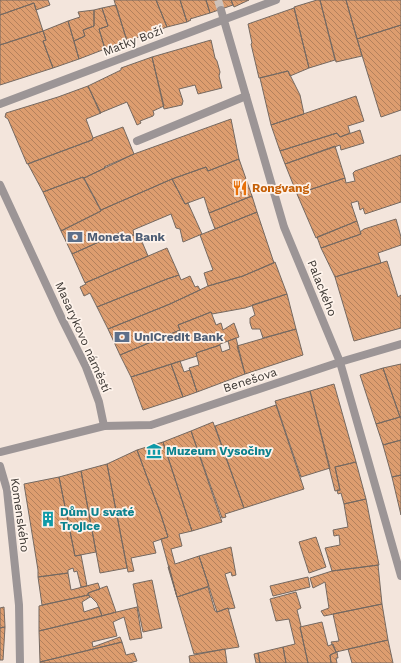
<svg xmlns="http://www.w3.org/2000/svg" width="401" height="663" viewBox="0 0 401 663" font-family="'Work Sans',sans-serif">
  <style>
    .building { fill: url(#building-back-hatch); stroke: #756961 }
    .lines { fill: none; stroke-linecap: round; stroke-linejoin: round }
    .street-tunnel { stroke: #cec2ba; stroke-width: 8; stroke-dasharray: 8 4; stroke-linecap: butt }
    .lane { stroke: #9c9596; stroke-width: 8 }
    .street { stroke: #9c9596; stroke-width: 8 }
    .labels { text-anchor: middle; stroke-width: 3.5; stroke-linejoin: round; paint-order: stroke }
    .street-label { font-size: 12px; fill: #3c3733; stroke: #fef3eb }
    .food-label { font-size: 12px; font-weight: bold; fill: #c56008; stroke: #fef3eb; text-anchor: start }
    .service-label { font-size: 12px; font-weight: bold; fill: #4e5e75; stroke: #fef3eb; text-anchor: start }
    .culture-label { font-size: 12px; font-weight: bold; fill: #0d838f; stroke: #fef3eb; text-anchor: start }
  </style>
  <defs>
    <pattern id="building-back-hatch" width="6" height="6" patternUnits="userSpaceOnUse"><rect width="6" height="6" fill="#dd9d6f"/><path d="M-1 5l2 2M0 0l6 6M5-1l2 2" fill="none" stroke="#b4815c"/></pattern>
  </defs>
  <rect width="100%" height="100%" fill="#f3e5dc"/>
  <path class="building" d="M0 0H48L50 5 36 10 34 3 0 15Z
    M114 0H156L167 27 127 41Z
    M156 0H180L187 22 167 27Z
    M180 0H206L210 13 190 19 191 20 187 22Z
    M206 0H231L233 5 210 13Z
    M231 0H249L234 7Z
    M317 0H320L335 60 309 68 294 7Z
    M320 0H346L362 56 336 62Z
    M346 0H401V25L357 39Z
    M34 3 43 31 0 45V15Z
    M116 5 127 41 105 49 99 29 108 26 102 8Z
    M102 8 108 26 99 29 105 49 79 59 74 41 85 36 83 30 94 26V10Z
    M294 8 309 68 290 76 288 71 259 78 251 44 252 43 248 24Z
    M94 10V26L83 30 85 36 74 41 68 21 80 17 78 12Z
    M68 21 79 59 53 68 43 41 46 40 43 31Z
    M401 25V110L381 117 357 39Z
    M43 31 46 40 43 41 53 68 0 85V45Z
    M211 40 215 58 217 61 220 72 219 76 222 88 198 94 195 85 179 89 183 101 182 105 164 109 152 57Z
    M152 57 164 106 153 111 154 114 153 116 140 121 141 123 137 125 127 102 100 113 88 86 121 70V68Z
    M288 71 300 95 304 114 271 125 260 78Z
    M88 86 101 113 86 119 93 138 92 140 27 164 8 119 5 117 6 113 58 97Z
    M356 96 364 121 348 126 350 133 340 137 337 133 280 151 271 125Z
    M231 119 239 159 208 171 206 167 172 179 101 210 84 178 134 154Z
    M123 127 134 154 104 167 105 168 84 178 83 177 43 192 28 164 92 140 93 138Z
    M360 130 364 143 341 150 340 145 285 164 280 151 337 133 340 137Z
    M335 146 345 178 297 194 285 164Z
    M401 155V202L365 214 363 208 360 210 358 201 351 203 357 221 316 238 297 194 345 178 346 183 355 181 353 173 355 171Z
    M239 159 252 196 209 213 204 197 185 204 172 179 206 167 208 171Z
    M83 177 101 211 61 231 43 192Z
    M172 179 185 204 188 203 202 234 183 242 180 229 176 228 171 214 133 230 134 235 124 237 119 233 72 254 61 231 101 211V210Z
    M252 196 257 212 215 229 209 213Z
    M257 212 274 263 243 276 208 286 204 273 213 270 200 235Z
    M396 219 401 237V245L378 253 381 263 335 277 321 248 361 234 360 232 364 229Z
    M357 221 361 234 321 248 317 237Z
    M119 233 124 237 134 235 136 239 140 237 148 256 85 283 72 254Z
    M167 248 179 275 167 279 97 307 90 293 84 296 80 287 86 284 85 283Z
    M387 261 398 297 401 295V328L354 341 335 277Z
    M275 262 287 294 245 308 212 314 211 312 178 325 180 330 120 355 108 329 170 304 208 286 243 276Z
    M179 275 181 280 190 276 195 287 198 286 200 290 170 304 108 329 97 307 167 279Z
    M287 294 296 329 263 338 260 329H252L250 323V318L255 315 252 305Z
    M211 312 216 325 221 323 223 330 234 323 239 337 220 344V345L196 353 197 356 131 377 120 355 180 330 178 325Z
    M296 329 303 355 245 374 237 346Z
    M236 338 245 374 197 392 189 368 199 365 196 353 220 345 222 352 230 349 228 341Z
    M180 361 184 372 190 370 197 392 183 397 171 364Z
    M171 364 183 397 143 410 131 377Z
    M401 364V417H400L383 368Z
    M383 368 400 417 376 424 360 375Z
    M334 384 356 462 335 467 340 490 335 491 310 391Z
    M310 391 330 468 301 477 275 401Z
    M276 405 304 489 244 508 215 426Z
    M400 417H401V440L383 445 376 424Z
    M213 422 244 508 225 514 226 517 222 518 191 431Z
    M191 431 222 522 192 531 163 442Z
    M401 440V475L392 477 383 445Z
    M163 442 192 531 179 534 182 546 171 549 175 564 199 556 209 586 177 597 161 539 168 537 160 512 137 450Z
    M137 450 160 512 168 537 153 542 156 553 131 558 134 571 128 572 107 464Z
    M356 462 366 499 344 504 341 493 338 494 337 490H340L335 467Z
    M107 464 127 568 100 573 81 471Z
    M81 471 96 552 75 556 59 477Z
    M401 475V515L392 477Z
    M59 477 75 556 81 555 87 586 81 587 77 571 74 572 73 568 68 570V573L38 577V570L24 484Z
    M366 499 379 565 332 571 325 548 340 545 339 535 334 536 333 530 348 527 344 504Z
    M316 537 326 567 309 573 299 542Z
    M231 547 236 575 232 576 231 572 225 574 235 608 229 609 228 608 217 612 199 556Z
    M378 565 382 604 324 616 321 611 329 608 325 582 313 588 310 578 332 571Z
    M169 566 177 597 208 587 215 611 217 612 228 608 239 647 194 654 168 567Z
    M68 573 71 590 98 583 100 589 88 593V595L42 605 38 577Z
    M308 577 310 587 273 596 270 586Z
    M152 580 162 628 143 632 133 584Z
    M107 586 116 612 102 616 97 603 91 597H90L88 593Z
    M296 592 301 608 297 610 301 626 300 627 308 663H286L283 647 295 644 289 619 276 621 270 599Z
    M88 595 90 597 82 602 84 612 99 607 102 616 39 631V606Z
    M382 604 388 640 336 652 331 642 339 641 333 614Z
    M4 607 5 627 0 628V608Z
    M137 607 142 638 130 640 124 617 113 622 117 636 92 642 93 647 120 637 122 642 40 662 39 631Z
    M322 622 328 646 333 644 336 652 330 655 331 663H308L300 627Z
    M5 627 3 660H0V628Z
    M388 640 393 663H352L348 649Z
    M122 642 126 655 134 653 137 661 129 663H40V662Z
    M283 647 286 663H260L258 653Z
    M225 649 227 663H190L189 656Z
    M337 652 338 658H336L337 663H331L330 655Z
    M258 653 260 663H256L254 654Z"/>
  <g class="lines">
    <path class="street-tunnel" d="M218 0 221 10"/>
    <path class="lane" d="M137 141 246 96"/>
    <path class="street" d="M221 10 284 227 340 362 401 576
      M0 104 276 0
      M0 185 63 321 86 367 99 402 104 426
      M0 452 104 426 151 425 340 362 401 344
      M0 466 7 490 19 605 20 663"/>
  </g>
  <defs>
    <symbol id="restaurant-bare" viewBox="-9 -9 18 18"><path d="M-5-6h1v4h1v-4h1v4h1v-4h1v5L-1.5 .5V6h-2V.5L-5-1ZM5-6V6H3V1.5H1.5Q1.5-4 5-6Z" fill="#e8710a" stroke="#fef3eb" stroke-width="2.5" paint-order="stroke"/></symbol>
    <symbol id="bank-bare" viewBox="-9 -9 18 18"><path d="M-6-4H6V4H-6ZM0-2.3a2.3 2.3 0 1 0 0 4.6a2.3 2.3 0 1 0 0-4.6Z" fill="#5c6f8a" stroke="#fef3eb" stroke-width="2.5" paint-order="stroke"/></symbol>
    <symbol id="museum-bare" viewBox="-9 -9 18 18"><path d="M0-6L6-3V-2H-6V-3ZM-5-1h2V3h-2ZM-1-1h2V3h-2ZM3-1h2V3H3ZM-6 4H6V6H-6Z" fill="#0f9aa8" stroke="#fef3eb" stroke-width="2.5" paint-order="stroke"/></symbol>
    <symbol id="building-bare" viewBox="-9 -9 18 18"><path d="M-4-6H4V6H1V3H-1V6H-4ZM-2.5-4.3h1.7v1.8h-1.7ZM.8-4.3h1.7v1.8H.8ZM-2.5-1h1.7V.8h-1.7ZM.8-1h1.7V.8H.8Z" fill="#0f9aa8" stroke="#fef3eb" stroke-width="2.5" paint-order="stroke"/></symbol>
  </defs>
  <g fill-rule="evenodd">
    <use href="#restaurant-bare" x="229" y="177" width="22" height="22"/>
    <use href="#bank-bare" x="64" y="226" width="22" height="22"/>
    <use href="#bank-bare" x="111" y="326" width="22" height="22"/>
    <use href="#museum-bare" x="143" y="440" width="22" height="22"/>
    <use href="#building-bare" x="37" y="508" width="22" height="22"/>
  </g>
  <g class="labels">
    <g class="street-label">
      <text transform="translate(133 41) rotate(-21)" y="4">Matky Boží</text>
      <text transform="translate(322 288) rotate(68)" y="4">Palackého</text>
      <text transform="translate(83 337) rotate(66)" y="4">Masarykovo náměstí</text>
      <text transform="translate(250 380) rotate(-18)" y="4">Benešova</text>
      <text transform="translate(20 515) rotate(82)" y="4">Komenského</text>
    </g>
    <g class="food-label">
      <text x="252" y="192">Rongvang</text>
    </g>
    <g class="service-label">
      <text x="87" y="241">Moneta Bank</text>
      <text x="134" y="341">UniCredit Bank</text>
    </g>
    <g class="culture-label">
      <text x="166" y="455">Muzeum Vysočiny</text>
      <text x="60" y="516">Dům U svaté<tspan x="60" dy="14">Trojice</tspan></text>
    </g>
  </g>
</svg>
